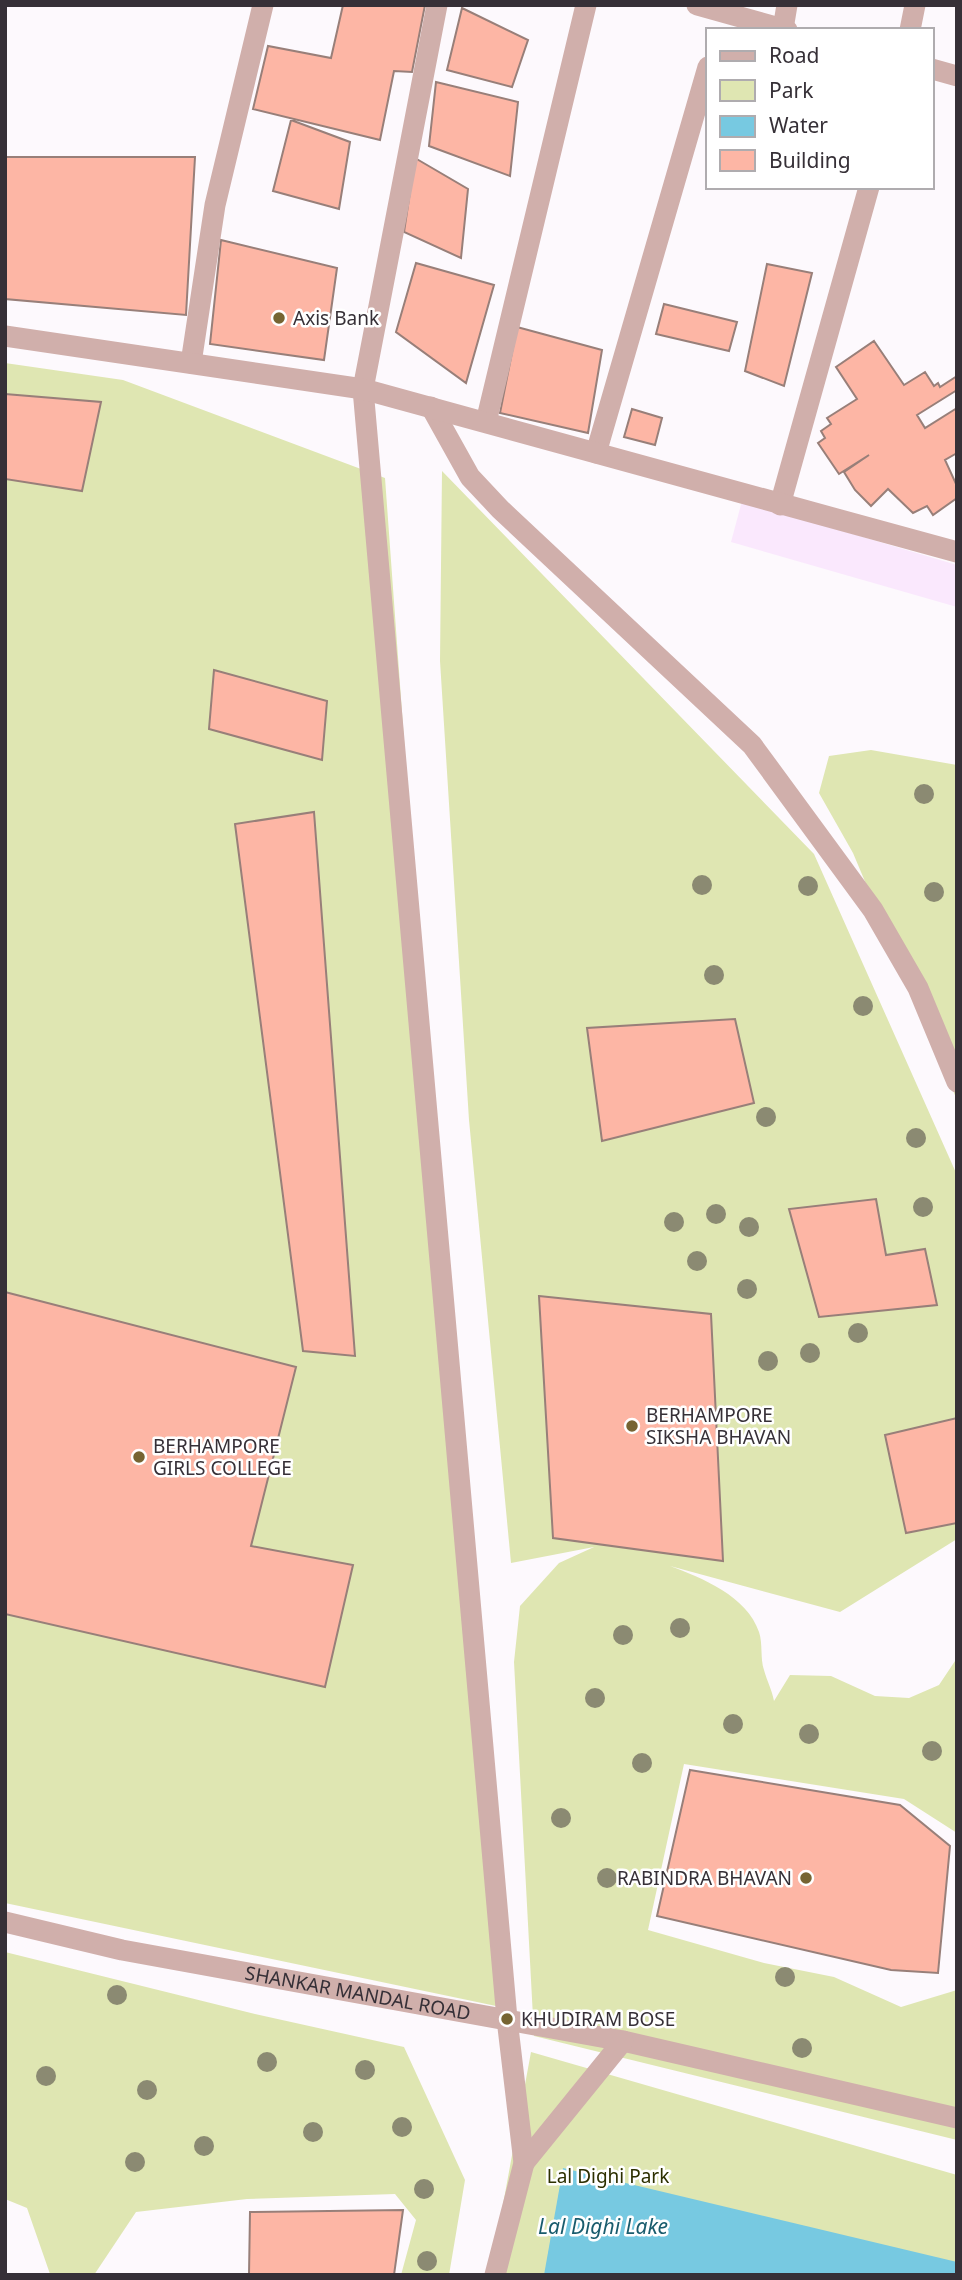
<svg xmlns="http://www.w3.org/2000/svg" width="962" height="2280" viewBox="0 0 962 2280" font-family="'Noto Sans',sans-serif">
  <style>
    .built { fill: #fae8fd }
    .green { fill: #dfe6b2 }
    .water { fill: #77c9e1 }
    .building { fill: #fdb6a5; stroke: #987f79; stroke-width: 2 }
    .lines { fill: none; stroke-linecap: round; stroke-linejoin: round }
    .minor { stroke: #d0afab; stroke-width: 21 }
    .tertiary { stroke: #d0afab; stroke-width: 21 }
    .tree { fill: #8b8a72 }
    .poi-dot { fill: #766432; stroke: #fff; stroke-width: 2.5 }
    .labels { text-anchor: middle; stroke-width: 5; stroke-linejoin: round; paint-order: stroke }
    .poi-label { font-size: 19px; fill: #363037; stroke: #fff; text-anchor: start }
    .street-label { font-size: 19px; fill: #363037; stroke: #fff }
    .park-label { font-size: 19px; fill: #2d3000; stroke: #fff }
    .water-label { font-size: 21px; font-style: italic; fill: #195c6d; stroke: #fff }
  </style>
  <rect width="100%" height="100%" fill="#fdf9fd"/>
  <path class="built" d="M742 501 957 565V607L731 542Z"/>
  <path class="green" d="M5 363 123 380 385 478 496 2006 5 1903Z
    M442 471 814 854 957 1175V1539L840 1612 670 1566C702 1578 747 1596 759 1632 763 1644 760 1658 764 1670 767 1681 772 1690 774 1701L790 1675 831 1676 875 1696 909 1698 939 1685 957 1658V1833L904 1799 684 1764 648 1930 764 1963 834 1977 901 2007 957 1990V2140L534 2036 514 1662 520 1606 559 1563 594 1547 511 1563 469 1120 440 661Z
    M871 750 957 765V1100L853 853 819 793 829 756Z
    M5 1952 255 2014 404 2047 465 2180 449 2275H401L416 2220 395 2194 247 2199 136 2212 94 2275 50 2274 27 2208 5 2199Z
    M531 2052 957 2175V2275H490Z"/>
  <path class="water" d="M563 2168 957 2262V2275H544Z"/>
  <path class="building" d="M343 5H425L412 72 394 71 380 140 253 109 268 46 331 58Z
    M462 8 528 40 512 87 447 70Z
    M436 82 518 102 510 176 429 146Z
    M291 120 350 142 339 209 273 191Z
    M5 157H195L186 315 5 299Z
    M415 158 468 189 461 258 404 232Z
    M221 240 337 268 324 360 210 344Z
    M416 263 494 285 466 383 396 332Z
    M767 264 812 273 784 386 745 371Z
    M664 304 737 322 729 351 656 334Z
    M517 327 602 350 588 433 500 413Z
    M874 341 904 385 925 372 934 386 938 383 940 387 957 376V390L917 415 925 428 957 408V453L945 460 957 486V498L933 515 927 506 913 513 888 489 871 506 855 490 844 472 869 455 839 474 818 443 825 438 821 431 831 424 827 418 857 399 836 367Z
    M5 394 101 402 82 491 5 479Z
    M632 409 662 418 655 445 624 437Z
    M214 670 327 701 322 760 209 729Z
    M314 812 355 1356 303 1351 235 824Z
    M735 1019 754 1103 602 1141 587 1028Z
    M876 1199 886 1255 925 1249 937 1305 819 1317 789 1209Z
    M5 1292 296 1367 251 1546 353 1565 325 1687 5 1614Z
    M539 1296 711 1314 723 1561 553 1538Z
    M957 1418V1523L906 1533 885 1435Z
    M690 1770 900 1805 950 1846 938 1973 891 1970 657 1916Z
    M403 2210 394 2275H249L250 2212Z"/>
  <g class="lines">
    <g class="minor">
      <path d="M437 5 363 389 507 2019 524 2163 495 2275"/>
      <path d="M697 5 787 30"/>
      <path d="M783 29 787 5"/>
      <path d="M910 30 915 5"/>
      <path d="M932 69 957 76"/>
      <path d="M191 363 215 205 263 5"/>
      <path d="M431 407 470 477 500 509 752 745 873 910 918 988 957 1082"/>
      <path d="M486 422 586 5"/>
      <path d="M596 453 708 67"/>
      <path d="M780 505 869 187"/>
      <path id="s1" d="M5 1922 122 1950 623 2041 957 2118"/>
      <path d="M524 2163 623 2041"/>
    </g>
    <path class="tertiary" d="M5 336 363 389 957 552"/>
  </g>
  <g class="tree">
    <circle cx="924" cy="794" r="10"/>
    <circle cx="702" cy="885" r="10"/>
    <circle cx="808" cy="886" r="10"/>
    <circle cx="934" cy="892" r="10"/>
    <circle cx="714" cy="975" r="10"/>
    <circle cx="863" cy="1006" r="10"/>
    <circle cx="766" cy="1117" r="10"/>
    <circle cx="916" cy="1138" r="10"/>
    <circle cx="923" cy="1207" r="10"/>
    <circle cx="716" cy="1214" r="10"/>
    <circle cx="674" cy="1222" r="10"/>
    <circle cx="749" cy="1227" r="10"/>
    <circle cx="697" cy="1261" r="10"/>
    <circle cx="747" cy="1289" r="10"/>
    <circle cx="858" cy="1333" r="10"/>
    <circle cx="810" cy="1353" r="10"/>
    <circle cx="768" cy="1361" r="10"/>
    <circle cx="680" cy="1628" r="10"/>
    <circle cx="623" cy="1635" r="10"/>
    <circle cx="595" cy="1698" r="10"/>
    <circle cx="733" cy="1724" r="10"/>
    <circle cx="809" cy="1734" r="10"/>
    <circle cx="932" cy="1751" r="10"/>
    <circle cx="642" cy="1763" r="10"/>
    <circle cx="561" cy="1818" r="10"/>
    <circle cx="607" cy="1878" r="10"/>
    <circle cx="785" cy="1977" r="10"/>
    <circle cx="117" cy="1995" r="10"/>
    <circle cx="802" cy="2048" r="10"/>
    <circle cx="267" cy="2062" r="10"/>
    <circle cx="365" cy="2070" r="10"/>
    <circle cx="46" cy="2076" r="10"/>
    <circle cx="147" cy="2090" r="10"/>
    <circle cx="402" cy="2127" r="10"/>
    <circle cx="313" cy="2132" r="10"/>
    <circle cx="204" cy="2146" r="10"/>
    <circle cx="135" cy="2162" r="10"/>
    <circle cx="424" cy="2189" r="10"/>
    <circle cx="427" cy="2261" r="10"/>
  </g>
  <g class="poi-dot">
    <circle cx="279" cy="318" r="7"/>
    <circle cx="632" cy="1426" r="7"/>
    <circle cx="139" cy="1457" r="7"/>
    <circle cx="806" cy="1878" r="7"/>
    <circle cx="507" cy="2019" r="7"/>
  </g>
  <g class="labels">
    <g class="poi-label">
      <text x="293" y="325">Axis Bank</text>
      <text x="646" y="1422">BERHAMPORE<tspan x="646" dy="22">SIKSHA BHAVAN</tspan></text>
      <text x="153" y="1453">BERHAMPORE<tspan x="153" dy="22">GIRLS COLLEGE</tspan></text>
      <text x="792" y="1885" text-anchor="end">RABINDRA BHAVAN</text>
      <text x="521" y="2026">KHUDIRAM BOSE</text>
    </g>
    <g class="street-label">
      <text dy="7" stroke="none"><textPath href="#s1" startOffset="360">SHANKAR MANDAL ROAD</textPath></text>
    </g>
    <g class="park-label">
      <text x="608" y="2183">Lal Dighi Park</text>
    </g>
    <g class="water-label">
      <text x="603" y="2234">Lal Dighi Lake</text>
    </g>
  </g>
  <rect width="962" height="2280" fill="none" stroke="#363037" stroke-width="14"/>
  <rect x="706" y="28" width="228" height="161" fill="#ffffff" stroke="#afacaf" stroke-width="2"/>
  <rect x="720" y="51" width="35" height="10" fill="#d0afab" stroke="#afacaf" stroke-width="2"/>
  <text x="769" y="63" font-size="21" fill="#363037">Road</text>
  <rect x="720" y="80" width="35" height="21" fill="#dfe6b2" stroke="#afacaf" stroke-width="2"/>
  <text x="769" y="98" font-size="21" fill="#363037">Park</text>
  <rect x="720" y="116" width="35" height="21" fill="#77c9e1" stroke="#afacaf" stroke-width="2"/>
  <text x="769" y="133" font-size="21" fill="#363037">Water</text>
  <rect x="720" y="150" width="35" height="21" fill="#fdb6a5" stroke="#afacaf" stroke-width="2"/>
  <text x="769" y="168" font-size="21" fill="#363037">Building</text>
</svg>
